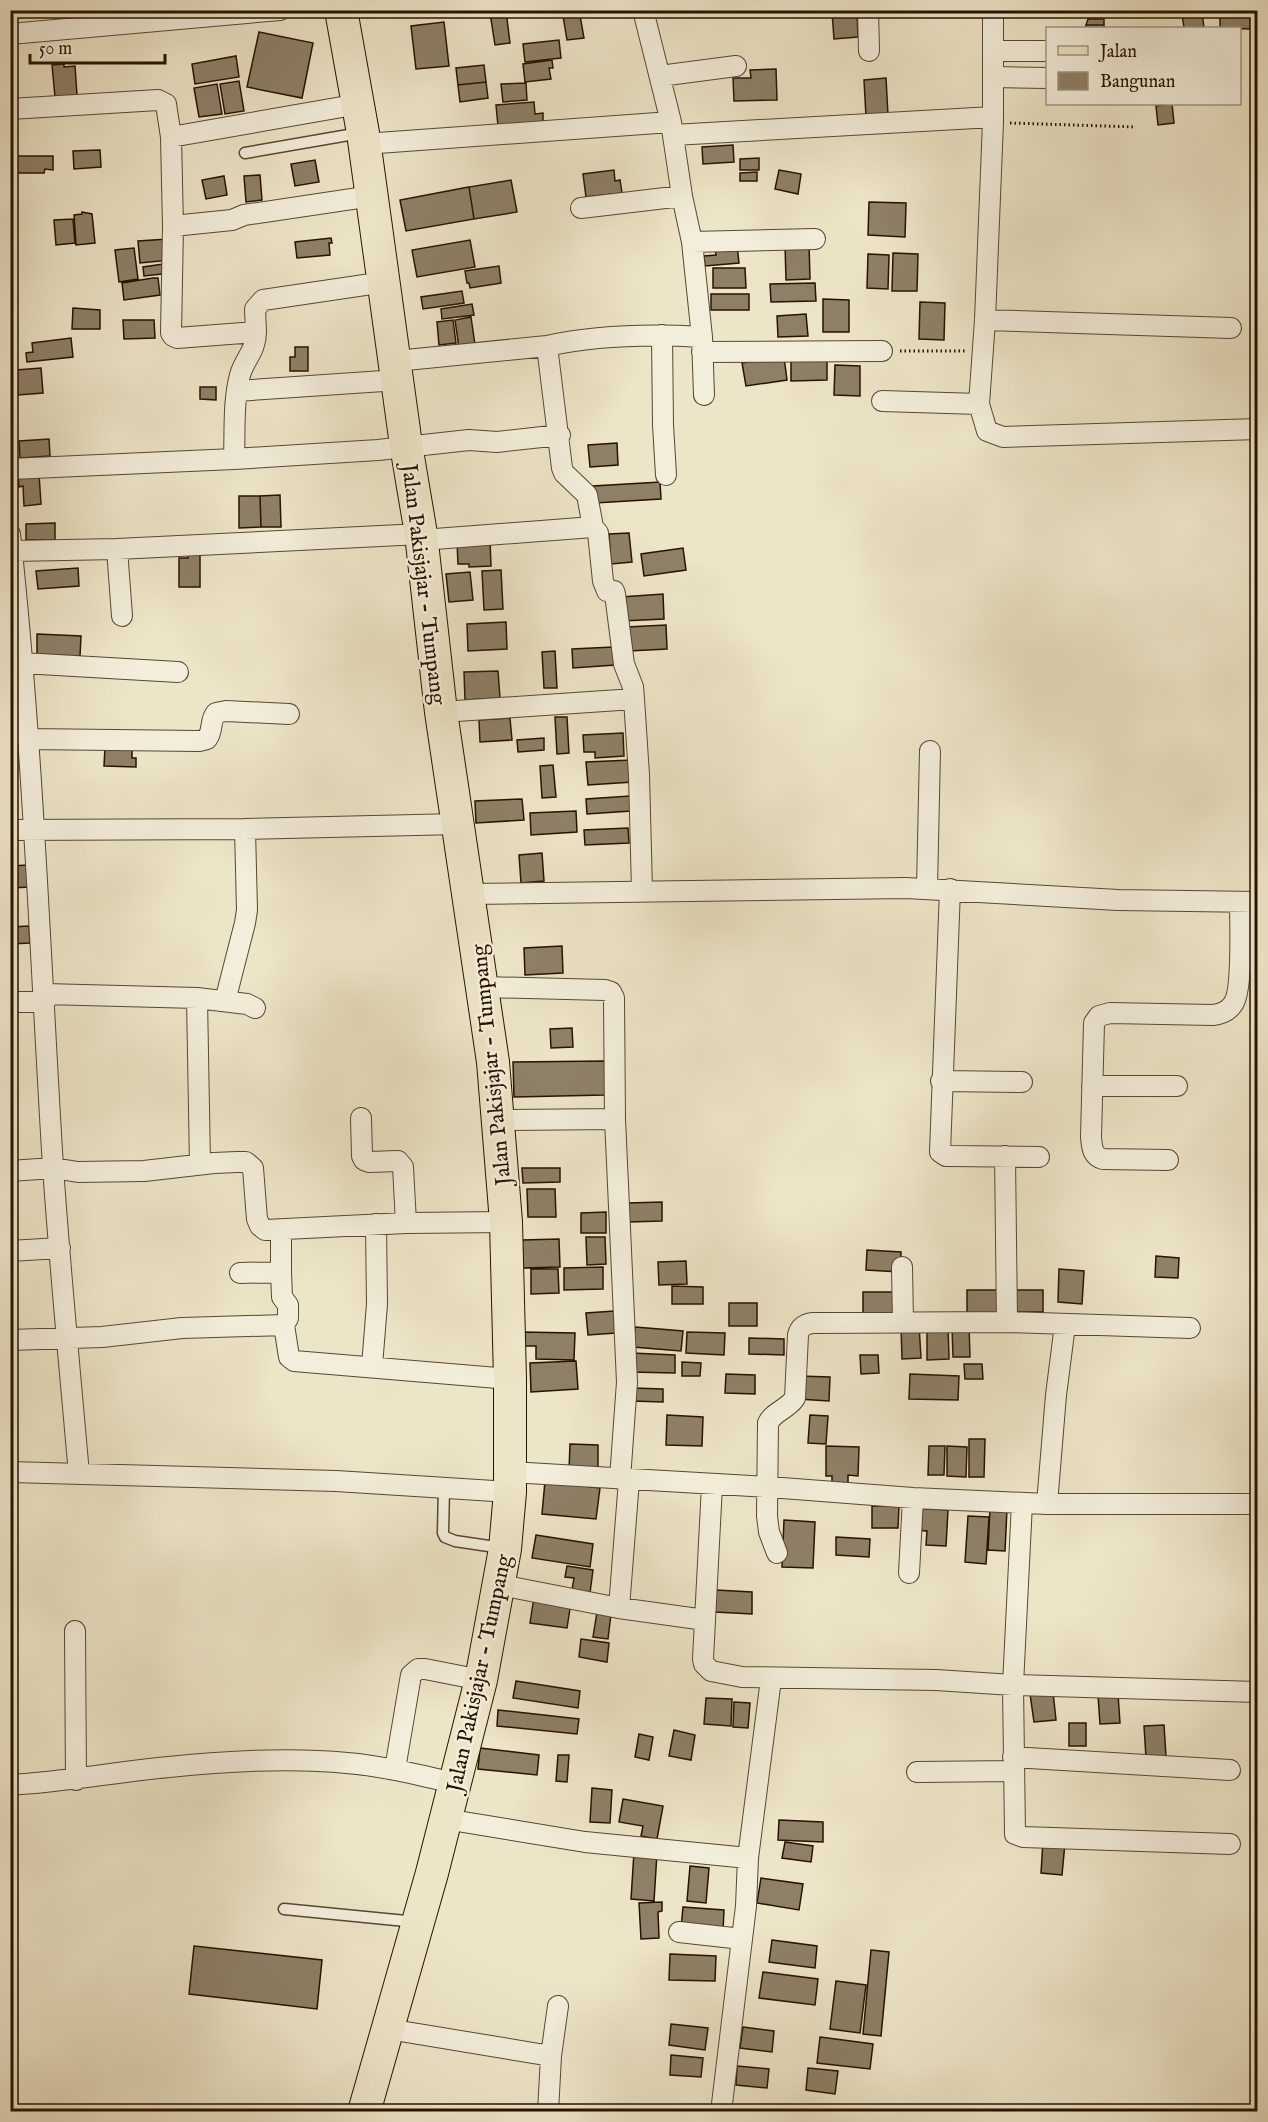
<svg xmlns="http://www.w3.org/2000/svg" width="1268" height="2122" viewBox="0 0 1268 2122" font-family="'IM FELL English',serif">
  <style>
    .building { fill: #8e8068; stroke: #271201; stroke-width: 1.5 }
    .lines { fill: none; stroke-linecap: round; stroke-linejoin: round }
    .lane-casing { stroke: #584732; stroke-width: 13 }
    .street-casing { stroke: #584732; stroke-width: 22 }
    .primary-casing { stroke: #271201; stroke-width: 34 }
    .path { stroke: #271201; stroke-width: 3; stroke-dasharray: 1.5 3; stroke-linecap: butt }
    .lane { stroke: #f3eedb; stroke-width: 10 }
    .street { stroke: #f3eedb; stroke-width: 20 }
    .primary { stroke: #ede5c7; stroke-width: 32 }
    .labels { text-anchor: middle; stroke-width: 5; stroke-linejoin: round; paint-order: stroke }
    .street-label { font-size: 22px; fill: #271201; stroke: #f3eedb }
  </style>
  <rect width="100%" height="100%" fill="#ede5c7"/>
  <filter id="stains"><feTurbulence type="fractalNoise" baseFrequency=".00333" numOctaves="4"/><feColorMatrix values="0 0 0 0 .2 0 0 0 0 .09 0 0 0 0 .02 0 0 0 .5 -.17"/></filter>
  <radialGradient id="worn" r=".72"><stop offset=".6" stop-color="#630" stop-opacity="0"/><stop offset="1" stop-color="#630" stop-opacity=".3"/></radialGradient>
  <path class="building" d="M562 10H579L584 38 567 40Z
    M1234 10H1250V29L1220 28V13H1234Z
    M506 11 510 43 495 45 490 13Z
    M857 11 858 37 834 39 832 12Z
    M1202 12 1204 28H1184L1182 14Z
    M1088 19H1104V25H1086Z
    M444 22 449 66 416 69 411 26Z
    M1086 25H1104V28H1086Z
    M259 32 313 43 302 98 247 87Z
    M559 40 561 58 525 62 523 44Z
    M236 56 239 77 195 84 192 64Z
    M552 60 553 68H549L551 79 525 82 523 64Z
    M64 64V67L75 66 77 95 55 97 52 65Z
    M484 65 486 82 458 85 456 68Z
    M776 69 777 100 734 101 733 78H751L750 70Z
    M886 78 888 115 866 117 864 80Z
    M239 81 244 111 225 114 220 84Z
    M486 82 488 98 460 102 458 85Z
    M526 83 527 100 503 102 501 84Z
    M217 84 222 114 199 117 194 88Z
    M534 102 535 114 543 113V122L498 126 496 105Z
    M1172 104 1174 123 1158 125 1156 106Z
    M733 145 734 162 703 164 702 147Z
    M100 150 101 167 74 169 73 151Z
    M10 156H53V170L45 169 44 173H10Z
    M759 158V170H740V159Z
    M315 160 319 182 295 186 291 164Z
    M614 170 615 181 620 180 622 193 586 197 583 174Z
    M779 170 801 174 798 194 775 189Z
    M757 172V181H740V173Z
    M260 175 262 200 246 202 244 176Z
    M224 176 227 195 206 199 202 180Z
    M511 180 517 212 474 219 469 187Z
    M469 187 474 219 406 231 400 200Z
    M869 202 906 203 905 237 868 235Z
    M82 212 92 214 95 243 76 245 74 215 82 214Z
    M73 219 75 243 56 245 54 220Z
    M331 238 332 243H329L330 255 297 258 295 242Z
    M168 239 170 260 140 263 138 241Z
    M470 240 475 267 417 277 412 250Z
    M809 244 810 279 786 280 785 245Z
    M737 245 739 263 705 266 704 256 716 255 715 247Z
    M134 248 138 279 119 282 115 250Z
    M893 253 918 254 917 291H892Z
    M868 254 889 255 888 289 867 288Z
    M170 263 171 273 144 276 143 267Z
    M499 266 501 283 470 288 469 283H467L465 271Z
    M713 268H745L746 288H713Z
    M153 278H158L160 295 124 300 122 283Z
    M815 283 816 301 771 302 770 284Z
    M462 291 464 303 423 309 421 297Z
    M711 294H749V310H711Z
    M823 299 849 300V332H823Z
    M920 302 945 303 944 340 919 339Z
    M472 304 474 315 442 319 441 309Z
    M73 308 100 310V329H72Z
    M806 314 808 336 778 337 777 316Z
    M471 317 475 345 459 348 455 320Z
    M123 320H154L155 338 124 339Z
    M453 320 456 343 439 345 437 322Z
    M71 338 73 357 27 362 26 353 33 352 32 343Z
    M295 347H308V371H290V357H295Z
    M784 357 787 380 746 386 742 363Z
    M827 358V380L791 381V359Z
    M835 365 860 366V396L834 395Z
    M41 368 43 393 18 395 16 370Z
    M200 387H216V400L200 399Z
    M49 439 50 456 20 458 19 441Z
    M617 443 618 465 590 467 588 445Z
    M39 474 41 504 24 506 23 486 19 487 18 475Z
    M660 482 661 499 595 503 593 486Z
    M280 495 281 527H261L260 496Z
    M239 496H260L261 527 239 528Z
    M55 523V540H26V524Z
    M629 533 632 562 611 564 609 534Z
    M490 540 491 566 469 567V564H458L457 542Z
    M683 548 686 570 644 576 641 554Z
    M188 555H200V587H179V558H188Z
    M78 568 79 586 38 589 36 571Z
    M501 570 503 609 484 610 482 571Z
    M470 572 473 600 449 602 446 574Z
    M663 594 664 619 622 621 621 597Z
    M506 622 507 649 468 651 467 624Z
    M666 625 667 649 629 651 627 627Z
    M37 634 81 636 80 656 37 655Z
    M613 647 615 665 573 668 572 649Z
    M555 651 557 688H544L542 652Z
    M498 671 500 698 465 700 464 672Z
    M555 717H567L569 753 557 754Z
    M510 718 512 740 480 742 479 720Z
    M623 733 624 756 595 758V752H584L583 735Z
    M544 738V750L518 752 517 740Z
    M105 747H132V758H136V767L104 766Z
    M632 760 633 782 588 785 586 762Z
    M553 765 556 797 542 798 540 766Z
    M630 796 631 811 587 814 586 799Z
    M522 799 524 820 476 823 475 801Z
    M576 811 577 832 531 835 530 813Z
    M628 828 629 843 585 845 584 830Z
    M542 853 544 881 521 883 519 855Z
    M28 865 30 887 10 888V866Z
    M29 926 30 943 10 944V927Z
    M562 946 563 973 525 975 524 948Z
    M572 1028 573 1047 551 1048 550 1029Z
    M605 1061V1095L514 1097 513 1062Z
    M522 1168H560V1182L523 1183Z
    M527 1189H555L556 1217H528Z
    M662 1202V1221L629 1222 628 1203Z
    M606 1212V1233H581V1213Z
    M586 1237H605L606 1264 587 1265Z
    M559 1239 560 1267 522 1268V1240Z
    M867 1250 901 1252 900 1272 866 1270Z
    M1156 1256 1179 1258 1178 1278 1155 1277Z
    M686 1261 687 1284 659 1285 658 1262Z
    M603 1267V1289L564 1290V1268Z
    M531 1269H558L559 1293 531 1294Z
    M1059 1269 1084 1271 1082 1304 1058 1302Z
    M672 1286 703 1287V1304H672Z
    M967 1290H1002V1315H967Z
    M1010 1290H1043V1312H1010Z
    M863 1292H899V1314H863Z
    M729 1303H757V1326H729Z
    M614 1311 616 1333 588 1335 586 1313Z
    M919 1325 921 1358 902 1359 901 1326Z
    M948 1325 949 1359 927 1360V1326Z
    M969 1325 970 1357H953L952 1326Z
    M635 1327 683 1331 681 1351 633 1347Z
    M522 1332 575 1333 574 1360 536 1359V1346H522Z
    M687 1332 725 1333 724 1355 686 1353Z
    M749 1338 784 1339V1355L749 1354Z
    M631 1353 675 1355V1373L630 1372Z
    M860 1355H878L879 1373 861 1374Z
    M576 1361 578 1389 531 1392 530 1363Z
    M682 1362 701 1363 700 1376H682Z
    M964 1364H982L983 1379H965Z
    M726 1374 755 1375V1394L725 1393Z
    M910 1374 959 1376 958 1400 909 1399Z
    M799 1376 830 1377 829 1401 798 1399Z
    M633 1388 663 1389V1402L632 1401Z
    M667 1415 703 1417 702 1446 666 1445Z
    M810 1415 828 1416 826 1444 808 1443Z
    M969 1439H985L984 1477H969Z
    M570 1444 598 1445V1471H569Z
    M826 1446 859 1447 858 1476 848 1475V1483H832V1476H826Z
    M929 1446H945L944 1475H928Z
    M947 1446 967 1447 966 1477 947 1476Z
    M545 1481 600 1488 596 1519 542 1514Z
    M872 1506H899L898 1528H872Z
    M917 1508 948 1510 946 1546 926 1545 927 1531 915 1530Z
    M990 1508 1007 1509 1005 1551 988 1550Z
    M968 1516 989 1517 986 1564 965 1562Z
    M784 1520 815 1522 813 1568 782 1567Z
    M536 1535 593 1544 590 1567 532 1558Z
    M836 1537 870 1539 869 1557 836 1555Z
    M567 1566 593 1570 590 1593 572 1590 574 1578 565 1577Z
    M716 1590 752 1592V1614L715 1612Z
    M534 1597 571 1602 567 1628 530 1623Z
    M597 1612 611 1614 608 1639 593 1637Z
    M581 1639 609 1643 607 1662 579 1657Z
    M516 1681 580 1691 578 1708 513 1698Z
    M1053 1692 1056 1720 1034 1722 1030 1694Z
    M1118 1694 1120 1723 1100 1724 1098 1695Z
    M706 1698 732 1699 731 1726 704 1724Z
    M734 1702 750 1703 748 1728 733 1727Z
    M498 1710 579 1719 577 1734 497 1726Z
    M1069 1723H1086V1746H1069Z
    M1164 1725 1166 1757 1146 1758 1144 1726Z
    M674 1730 695 1735 691 1760 669 1756Z
    M639 1734 653 1737 649 1760 635 1757Z
    M480 1748 539 1755 537 1775 478 1769Z
    M558 1755H569L567 1782 556 1781Z
    M592 1788 612 1790 610 1823 590 1822Z
    M623 1799 663 1806 657 1839 641 1836 643 1826 619 1822Z
    M779 1820 823 1822V1842L778 1840Z
    M1043 1841 1065 1843 1062 1875 1041 1873Z
    M785 1842 813 1846 811 1862 782 1858Z
    M634 1852 657 1853 654 1901 631 1899Z
    M690 1866 709 1868 706 1903 687 1901Z
    M761 1878 803 1884 799 1910 757 1903Z
    M662 1902V1911L658 1912 659 1938 641 1939 639 1903Z
    M683 1907 724 1910 723 1931 681 1929Z
    M772 1940 817 1946 815 1968 769 1962Z
    M194 1946 322 1960 317 2009 189 1994Z
    M871 1950 889 1952 881 2036 863 2034Z
    M670 1954 716 1956 715 1981 669 1980Z
    M763 1972 818 1979 815 2005 759 1998Z
    M836 1981 866 1985 860 2033 830 2029Z
    M671 2024 708 2028 705 2050 669 2045Z
    M743 2027 774 2031 772 2052 740 2048Z
    M820 2037 873 2044 870 2069 817 2063Z
    M671 2055 703 2058 701 2077 670 2075Z
    M737 2066 769 2069 767 2088 736 2085Z
    M808 2068 838 2071 835 2094 806 2090Z
    M729 2105 764 2107V2112H729Z"/>
  <g class="lines">
    <defs>
      <path id="lane" d="M245 153 360 133
        M444 1487 443 1533 445 1537 455 1541 502 1548
        M284 1909 416 1922"/>
      <path id="street" d="M643 10 671 122 682 196 692 242 702 337 704 395
        M868 10 869 51
        M993 10V122L985 320 979 404 987 431 1003 437 1258 429
        M10 34 280 10
        M994 51H1048
        M660 76 736 66
        M994 77 1048 78
        M359 104 171 137 173 226 171 333 173 336 177 338 256 332 255 309 263 300 385 282
        M10 109 158 100 166 104 171 137
        M673 135 993 117
        M364 144 671 122
        M581 208 682 196
        M173 226 232 220 244 215 372 196
        M692 242 815 239
        M985 320 1231 328
        M662 335 663 425 666 475
        M547 346 562 468 564 473 587 495 593 527 598 533 603 581 607 591H614L615 594 624 664 633 687 634 699 639 775 642 890
        M702 352 882 351
        M396 361 547 346C597 335 651 334 702 337
        M237 391 398 380
        M882 401 979 404
        M234 459C235 432 233 401 240 375 245 358 256 351 256 332
        M10 469 234 459 378 450 469 440 497 442 560 435
        M10 534C33 744 40 956 53 1167 60 1269 70 1372 79 1474
        M422 540 593 527
        M117 549 122 616
        M12 551 117 549 421 534
        M22 663 178 672
        M441 712 634 699
        M27 739 199 741 207 739C214 729 209 722 216 713L226 711 289 714
        M10 830 245 829 459 824
        M927 888 930 751
        M950 889 940 1152 946 1156H951L1039 1157
        M469 894 906 888 1118 900 1258 902
        M483 987 605 990 611 992 614 998 615 1119 627 1382 620 1479
        M45 994 197 998 247 1004 255 1008
        M197 998 200 1164
        M225 1001 245 923 247 910 245 829
        M10 1002H45
        M941 1081 1022 1082
        M1092 1086H1177
        M361 1118 362 1156 364 1160 369 1162 398 1161 403 1167 406 1223
        M497 1120 615 1119
        M1005 1156 1007 1322
        M1168 1160 1103 1159C1092 1156 1092 1147 1091 1137L1094 1023 1099 1016 1110 1013 1213 1015C1221 1014 1228 1012 1233 1004 1243 991 1240 922 1240 902
        M10 1171 53 1168 78 1172 144 1171 214 1163 237 1162H246L253 1168 257 1219 260 1226 265 1230 406 1223 506 1222
        M10 1251 60 1248
        M902 1267 903 1322
        M281 1272 282 1297 288 1305V1318L284 1325
        M240 1273 281 1272V1230
        M10 1340 102 1337 182 1328 284 1325 289 1357 294 1361 510 1379
        M372 1366 377 1304 376 1224
        M10 1472 336 1481 510 1492
        M510 1472 769 1487 913 1498 1047 1504H1258
        M712 1485 703 1659 704 1664 711 1671 742 1677 936 1680 1013 1685 1015 1834 1023 1837 1230 1844
        M1022 1503 1013 1685 1258 1692
        M1047 1504 1056 1395 1065 1325
        M777 1553 769 1532 767 1516 768 1423C773 1412 788 1409 795 1398L798 1335C800 1327 804 1324 813 1323L1007 1322 1190 1328
        M909 1573 913 1498
        M500 1585 619 1608 705 1620
        M619 1608 629 1480
        M75 1631 76 1780
        M1013 1757 1230 1770
        M395 1769 411 1675 418 1669H425L481 1680
        M917 1772 1013 1771
        M10 1785C64 1782 116 1772 169 1767 227 1761 288 1757 347 1763 383 1766 419 1775 454 1783
        M445 1819 585 1842 748 1858
        M679 1932 742 1939
        M388 2029 551 2056
        M548 2112 551 2056 558 2006
        M721 2112 746 1906 748 1858 771 1679"/>
      <path id="primary" d="M341 10 363 133 406 445 421 534 441 712 493 1062 506 1222 510 1379V1492L505 1549 481 1680 432 1873 364 2112"/>
    </defs>
    <use href="#lane" class="lane-casing"/>
    <use href="#street" class="street-casing"/>
    <use href="#primary" class="primary-casing"/>
    <path class="path" d="M1010 123 1136 127
      M900 351H966"/>
    <use href="#lane" class="lane"/>
    <use href="#street" class="street"/>
    <use href="#primary" class="primary"/>
  </g>
  <g class="labels">
    <g class="street-label">
      <text transform="translate(425 584) rotate(83)" y="8">Jalan Pakisjajar - Tumpang</text>
      <text transform="translate(490 1065) rotate(-96)" y="8">Jalan Pakisjajar - Tumpang</text>
      <text transform="translate(478 1673) rotate(-78)" y="8">Jalan Pakisjajar - Tumpang</text>
    </g>
  </g>
  <rect width="1268" height="2122" fill="none" stroke="#ede5c7" stroke-width="36"/>
  <rect x="12" y="12" width="1244" height="2098" fill="none" stroke="#271201" stroke-width="3"/>
  <rect x="18" y="18" width="1232" height="2086" fill="none" stroke="#271201" stroke-width="1.5"/>
  <rect x="1046" y="27" width="195" height="78" fill="#f3eedb" stroke="#a19684" stroke-width="1.5"/>
  <rect x="1058" y="46" width="30" height="9" fill="#ede5c7" stroke="#a19684" stroke-width="1.5"/>
  <text x="1100" y="57" font-size="18" fill="#271201">Jalan</text>
  <rect x="1058" y="72" width="30" height="18" fill="#8e8068" stroke="#a19684" stroke-width="1.5"/>
  <text x="1100" y="87" font-size="18" fill="#271201">Bangunan</text>
  <path d="M30 54v9h135v-9" fill="none" stroke="#271201" stroke-width="3"/>
  <text x="39" y="54" font-size="18" fill="#271201" stroke="#f3eedb" stroke-width="4.5" paint-order="stroke">50 m</text>
  <rect width="100%" height="100%" filter="url(#stains)"/>
  <rect width="100%" height="100%" fill="url(#worn)"/>
</svg>
